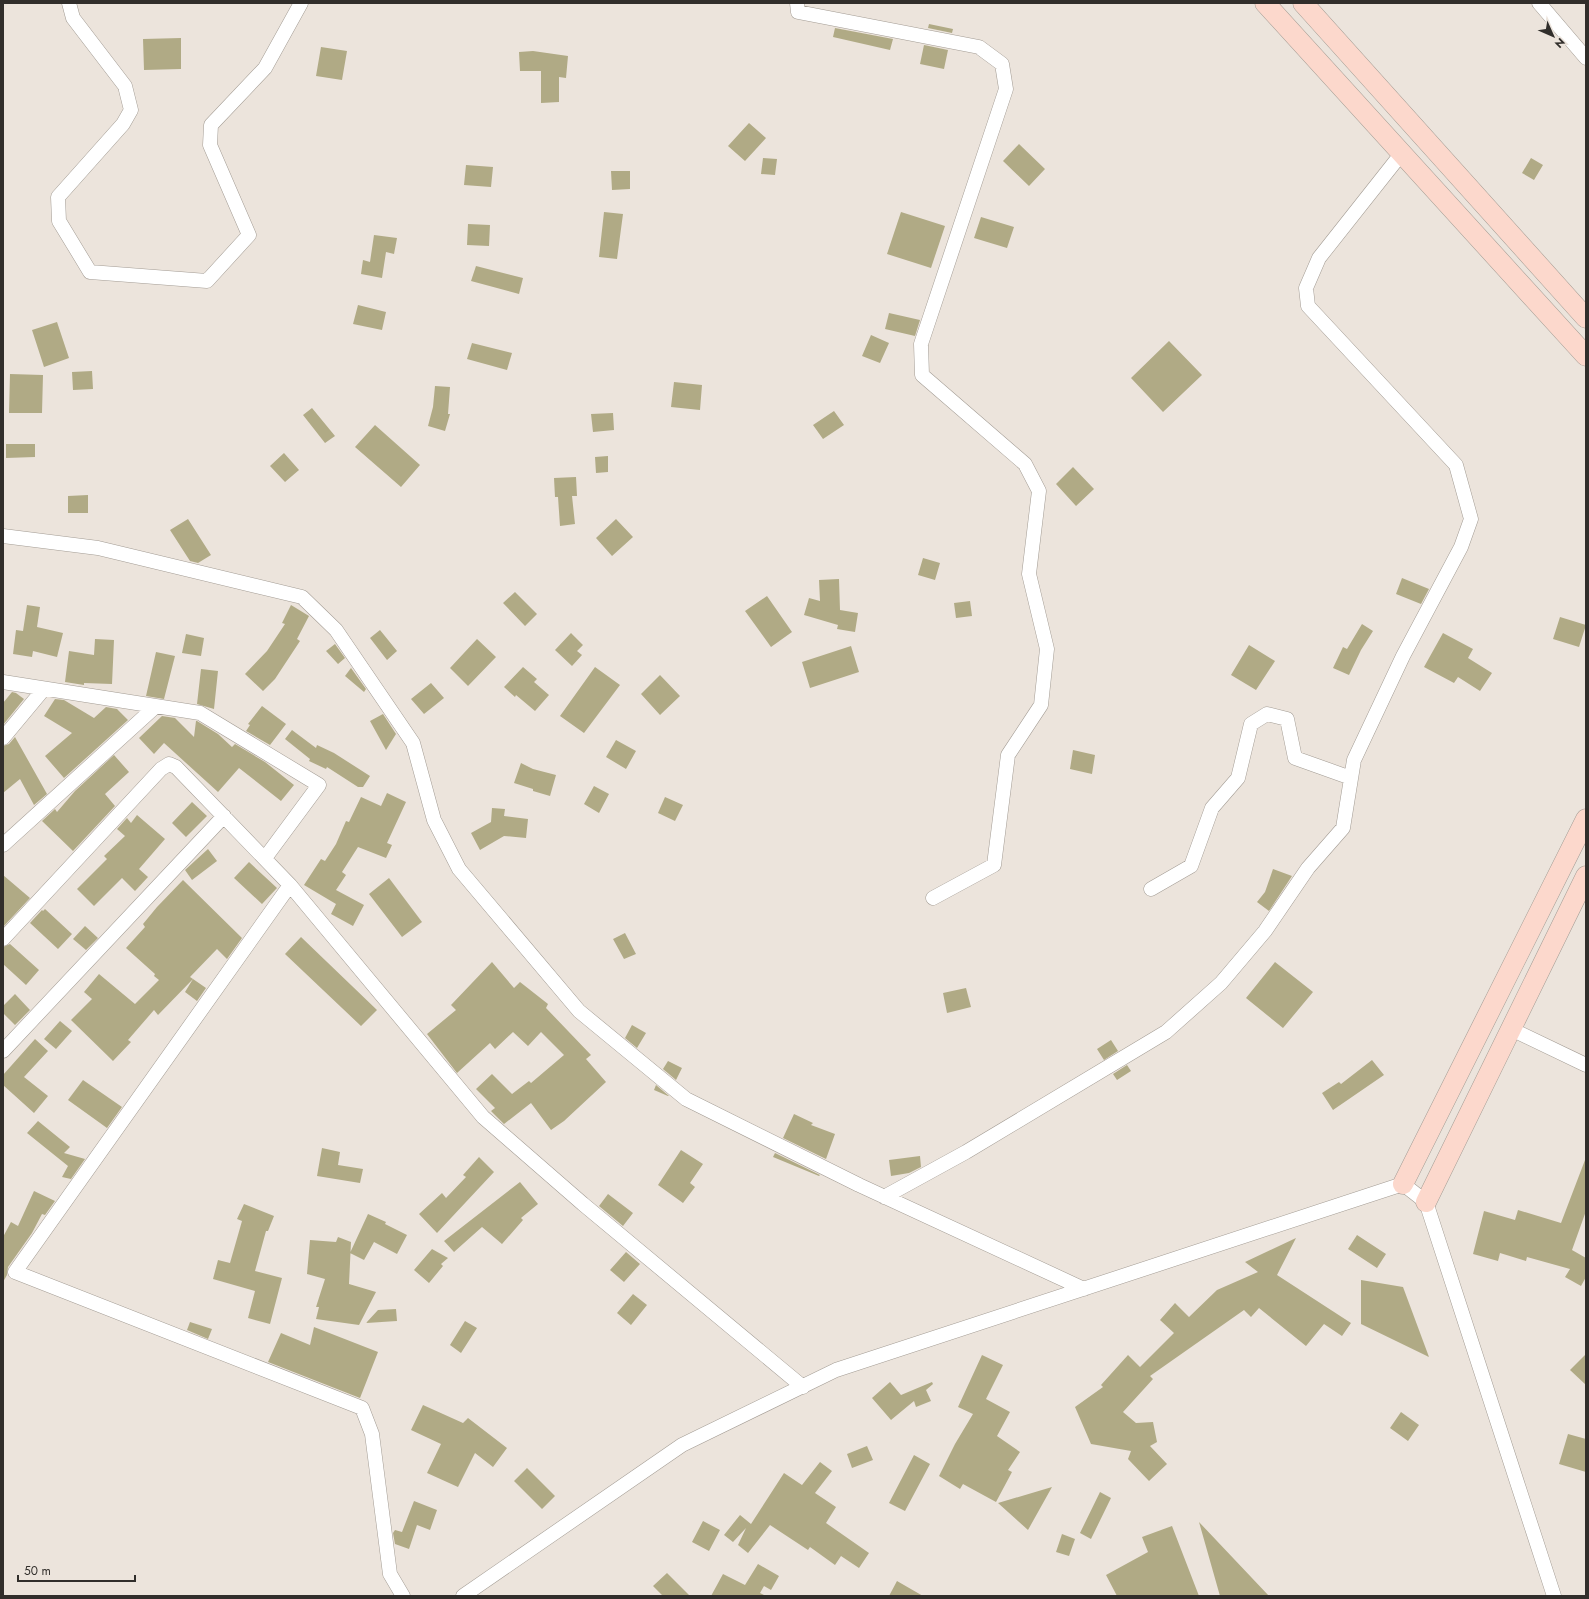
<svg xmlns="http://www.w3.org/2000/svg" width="1589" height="1599" viewBox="0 0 1589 1599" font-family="Jost,sans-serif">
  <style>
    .building { fill: #b0aa85 }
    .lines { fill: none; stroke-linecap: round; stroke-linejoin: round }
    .street-casing { stroke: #a39c94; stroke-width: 15 }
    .secondary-casing { stroke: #a39c94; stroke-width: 21 }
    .street { stroke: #fff; stroke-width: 14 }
    .secondary { stroke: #fcd8cc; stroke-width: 20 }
  </style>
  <rect width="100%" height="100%" fill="#ece4dc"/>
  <path class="building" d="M929 24 953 29 952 33 928 28Z
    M835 28 893 39 890 50 833 37Z
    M181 38V69L144 70 143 39Z
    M924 45 948 50 944 69 920 64Z
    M321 47 347 51 342 80 316 76Z
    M533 51 568 56 566 78 559 77V102L541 103V71H520L519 52Z
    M749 123 766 138 745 161 728 146Z
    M1019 144 1045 169 1029 186 1003 161Z
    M763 158 777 159 775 175 761 174Z
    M1531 158 1543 165 1534 180 1522 173Z
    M466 165 493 167 491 187 464 185Z
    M611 171H630V189L612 190Z
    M604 212 623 214 617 259 599 257Z
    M901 212 945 226 931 268 887 254Z
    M981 217 1014 227 1007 248 974 238Z
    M468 224 490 225 489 246 467 245Z
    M374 235 397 238 394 254 386 252 382 278 361 274 363 260 370 262Z
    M476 266 523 278 519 294 471 281Z
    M358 305 386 312 382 330 353 324Z
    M889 313 920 320 915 336 885 329Z
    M57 322 69 358 44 367 32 330Z
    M871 335 889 343 880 363 862 356Z
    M1169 341 1202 375 1163 412 1131 378Z
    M472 343 512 353 507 370 467 359Z
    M92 371 93 389 73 390 72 372Z
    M10 374 43 375 42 413H9Z
    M674 382 702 385 700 410 671 407Z
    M435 386 450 387 448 414H450L445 431 428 426 433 407Z
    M312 408 335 436 325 443 303 415Z
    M834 411 844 425 823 439 813 425Z
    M613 413 614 430 593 432 591 414Z
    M375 425 420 465 401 487 355 447Z
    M6 444H35V457L6 458Z
    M284 453 299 470 285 482 270 466Z
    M608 456V472L596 473 595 457Z
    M1073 467 1094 489 1076 506 1056 484Z
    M576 477 577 496H572L575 524 560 526 558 497H555L554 478Z
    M88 495V513H68V496Z
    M188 519 211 555 198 563 190 561 170 530Z
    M616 519 633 537 612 556 596 538Z
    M923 558 940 563 935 580 918 575Z
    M1402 578 1429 589 1421 604 1396 594Z
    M839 579 840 610 858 613 855 632 837 629 838 625 804 615 809 598 820 601 819 580Z
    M515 592 537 614 525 626 503 603Z
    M767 596 792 632 771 647 745 611Z
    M970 601 972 616 956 618 954 603Z
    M27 605 40 607 37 627 63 633 57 657 33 651 32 657 13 654 16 630 23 631Z
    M291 605 309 616 297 639 300 641 275 679 263 691 245 674 267 651 285 624 282 623Z
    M1560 617 1586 625 1579 647 1553 639Z
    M1362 624 1373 631 1361 650 1349 675 1333 668 1343 647 1347 649Z
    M380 630 397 651 387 660 370 638Z
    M571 633 583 645 577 651 582 655 572 666 555 650Z
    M1443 633 1473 649 1468 658 1492 673 1480 691 1458 677 1454 683 1424 667Z
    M186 634 204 638 201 656 182 653Z
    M95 639 114 640 112 684 84 683V685L65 682 69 651 94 655Z
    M477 639 496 657 468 686 450 668Z
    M335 644 345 658 338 664 326 651Z
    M1249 645 1275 661 1256 690 1231 675Z
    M851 646 859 672 810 688 802 662Z
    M156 652 175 656 164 699 146 696Z
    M523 667 537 679 534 682 549 695 535 711 516 695 515 697 504 687Z
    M595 667 620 685 584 733 560 716Z
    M351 668 366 689 364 692 345 676Z
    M201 669 218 671 214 709 197 704Z
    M660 675 680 696 660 715 641 694Z
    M431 683 444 698 424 714 411 699Z
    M12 692 16 693 24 699 3 725V703Z
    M55 699 64 700 94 718 106 707 117 709 128 720 64 778 45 756 72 733 44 716Z
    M262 706 286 724 270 745 246 731 250 725 248 724Z
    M383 714 396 734 386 750 370 721Z
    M162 716 175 718 194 737 196 721H197L218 734 232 747 235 744 265 762 294 785 281 801 239 768 218 792 164 743 154 754 139 738Z
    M292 730 316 748 317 745 334 753 370 776 363 787H358L327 767 326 769 309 761 310 759 285 739Z
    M15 737 47 794 34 805 20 779 3 793V746L9 744Z
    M616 740 636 751 626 769 606 757Z
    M1073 750 1095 755 1092 774 1070 769Z
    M114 755 129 772 105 794 115 806 73 851 42 821 55 809 57 812 75 791Z
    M521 763 533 769 556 775 550 796 533 791V789L514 783Z
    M594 786 609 794 599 813 584 804Z
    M387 793 406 802 387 843 392 845 386 858 358 847 342 872 346 875 336 890 364 905 353 926 331 914 336 904 304 885 321 859 325 861 336 844 346 821 349 822 361 797 381 806Z
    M665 797 683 805 675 821 658 813Z
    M192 802 207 816 186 837 172 823Z
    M492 808 505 809 504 816 528 819 526 838 504 836 480 850 471 833 491 822Z
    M137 815 165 839 139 869 148 877 135 891 122 878 94 906 77 889 107 859 104 856 125 836 117 829 127 818 131 823Z
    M208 849 217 861 192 880 185 870Z
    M249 862 277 888 262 904 234 878Z
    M1273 869 1292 876 1269 911 1257 902 1265 892Z
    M3 875 30 898 3 927Z
    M389 878 422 922 402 937 369 894Z
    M183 880 242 938 227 959 217 949 190 977 193 979 158 1015 154 1010 128 1040 131 1042 113 1061 71 1020 92 999 84 992 99 974 135 1004 159 980 154 976 155 974 126 948 145 927 143 924 157 907Z
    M45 909 72 934 58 949 30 923 42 910 43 911Z
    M85 926 98 938 86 950 73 939Z
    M625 933 636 954 624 959 613 939Z
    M301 937 377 1010 361 1026 285 954Z
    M10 944 39 970 26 985 3 964V947Z
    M492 962 514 988 520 982 548 1004 546 1008 591 1055 586 1059 606 1082 564 1121 551 1130 531 1103 504 1124 491 1111 495 1108 476 1089 492 1074 512 1094 529 1081 531 1083 564 1055 541 1032 528 1046 513 1032 495 1049 490 1043 457 1073 427 1034 456 1010 451 1005Z
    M1275 962 1313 992 1283 1028 1246 998Z
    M193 979 206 988 197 1001 185 992Z
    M966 988 971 1007 947 1013 943 993Z
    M15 994 30 1010 15 1025 3 1013V1006Z
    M60 1021 72 1031 56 1049 44 1039Z
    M632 1025 646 1033 637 1048 625 1038Z
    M35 1039 48 1051 24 1077 48 1096 34 1113 3 1085V1075Z
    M1111 1040 1118 1051 1104 1060 1097 1049Z
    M1372 1060 1384 1075 1333 1110 1322 1093 1339 1082 1341 1084Z
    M668 1061 682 1068 676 1080 663 1069Z
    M1127 1065 1131 1071 1117 1080 1113 1074Z
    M83 1080 122 1107 107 1128 68 1100Z
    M656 1085 669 1096H668L654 1090Z
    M794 1114 813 1123 811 1125 835 1134 826 1159 783 1138Z
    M38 1121 70 1147 64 1153 85 1159 71 1179 62 1177 68 1166 27 1133Z
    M322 1148 340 1152 338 1165 363 1169 360 1183 317 1176Z
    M681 1150 703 1164 690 1183 695 1187 683 1203 658 1185Z
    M775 1153 820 1175 819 1176 773 1157Z
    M920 1156 921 1167 909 1173 891 1176 889 1160Z
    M479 1157 494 1172 437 1233 419 1214 442 1193 446 1198 466 1177 463 1175Z
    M1585 1160 1586 1211 1572 1250 1586 1258V1277L1581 1286 1565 1277 1570 1269 1527 1257 1526 1261 1500 1253 1498 1261 1473 1254 1484 1211 1515 1220 1518 1210 1561 1223Z
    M520 1182 538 1204 521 1218 523 1220 502 1244 482 1227 454 1252 444 1241Z
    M34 1191 55 1201 45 1215 42 1214 32 1233 8 1267 7 1275 3 1282V1237L11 1222 18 1226Z
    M608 1194 633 1213 623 1226 599 1206Z
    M244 1204 274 1216 268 1231H266L255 1271 282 1278 270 1324 248 1318 255 1291 213 1279 218 1260 230 1263 242 1221 237 1219Z
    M368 1214 386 1222 385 1224 407 1235 397 1254 374 1242 364 1260 350 1253Z
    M1357 1235 1386 1254 1377 1268 1348 1249Z
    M338 1237 351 1242 349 1284 376 1292 359 1325 316 1319 319 1307H316L325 1279 307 1274 310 1240 336 1242Z
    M1296 1238 1277 1275 1351 1323 1342 1336 1324 1324 1306 1346 1259 1308 1251 1317 1244 1310 1150 1376 1153 1379 1123 1412 1136 1423 1153 1422 1157 1442 1150 1446 1167 1464 1149 1481 1128 1459 1131 1451 1091 1444 1075 1407 1103 1387 1101 1385 1128 1355 1140 1367 1174 1333 1160 1320 1175 1303 1189 1317 1217 1290 1258 1272 1245 1262Z
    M432 1249 448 1258 441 1264 443 1266 429 1283 414 1270Z
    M626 1252 640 1264 624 1282 610 1270Z
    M1361 1280 1403 1287 1429 1357 1361 1324Z
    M633 1294 647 1305 631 1325 617 1313Z
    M396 1309 397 1321 366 1323 378 1310Z
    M465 1321 477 1328 461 1353 450 1345Z
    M190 1322 212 1329 208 1339 187 1330Z
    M314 1327 378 1352 360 1398 268 1362 281 1333 310 1345Z
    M1586 1354V1385L1570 1370Z
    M982 1355 1003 1365 986 1399 1010 1412 997 1436 1020 1452 1008 1470 1012 1472 996 1502 963 1484 960 1489 939 1476 955 1444 973 1414 958 1407Z
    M890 1382 901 1395 932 1382 933 1384 926 1390 931 1401 916 1407 914 1401 891 1420 872 1398Z
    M423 1405 463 1423 468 1418 507 1448 493 1467 475 1453 458 1487 427 1473 441 1444 411 1430Z
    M1401 1412 1419 1425 1408 1441 1390 1428Z
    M1568 1434 1586 1439V1472L1559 1464Z
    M867 1446 873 1460 852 1468 847 1454Z
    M914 1455 930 1464 905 1511 889 1503Z
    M820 1462 832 1471 815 1493 836 1507 826 1523 869 1553 859 1568 841 1556 835 1565 810 1547 808 1550 770 1525 748 1553 738 1545 746 1528 733 1542 724 1535 740 1515 751 1524 784 1473 802 1485Z
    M527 1468 555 1496 542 1509 514 1481Z
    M1052 1487 1028 1530 998 1503Z
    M1100 1492 1111 1498 1091 1539 1080 1533Z
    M414 1501 437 1510 430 1530 417 1525 409 1549 395 1544 393 1533 395 1530 402 1532Z
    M703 1521 720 1530 709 1551 692 1542Z
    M1199 1522 1269 1596H1220Z
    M1172 1526 1199 1596H1117L1106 1575 1148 1552 1142 1537Z
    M1062 1534 1075 1539 1069 1556 1056 1552Z
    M758 1564 779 1576 771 1590 764 1586 760 1593 766 1596H711L723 1574 745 1585Z
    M667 1573 690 1596H663L653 1586Z
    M897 1581 923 1596H889Z"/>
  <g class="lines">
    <defs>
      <path id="street" d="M69 3 73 18 125 86 131 110 123 124 58 197 59 221 90 272 207 281 249 235 210 145 211 125 265 68 301 3
        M797 3 798 12 979 47 1002 64 1006 89 921 344 922 375 1025 464 1039 491 1029 574 1047 649 1041 705 1008 755 994 865 933 898
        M1539 3 1586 58
        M3 536 98 548 302 597 336 630 413 743 434 820 459 869 579 1011 686 1099 859 1185 1084 1289
        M3 682 200 713 319 785 265 858
        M3 738 43 690
        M3 845 155 707
        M290 885 15 1272 362 1408 372 1434 390 1574 403 1596
        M1151 889 1191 866 1212 808 1238 778 1251 724 1267 714 1287 719 1295 758 1351 778
        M3 939 161 769 169 764 176 767 290 885 483 1117 583 1204 803 1387
        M1511 1029 1586 1065
        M3 1051 224 816
        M884 1197 966 1152 1166 1032 1221 983 1265 931 1308 868 1343 828 1354 760 1403 656 1461 547 1471 519 1456 465 1308 306 1306 288 1319 258 1402 153
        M463 1596 682 1445 836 1370 1403 1184 1426 1202 1554 1596"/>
      <path id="secondary" d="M1265 3 1586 356
        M1303 3 1586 318
        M1403 1184 1586 819
        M1426 1202 1586 876"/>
    </defs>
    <use href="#street" class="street-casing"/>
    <use href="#secondary" class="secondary-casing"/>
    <use href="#street" class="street"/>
    <use href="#secondary" class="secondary"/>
  </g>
  <rect width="1589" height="1599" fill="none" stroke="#312e2b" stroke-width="8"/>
  <g transform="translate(1553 36) rotate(135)" stroke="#ece4dc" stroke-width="3" paint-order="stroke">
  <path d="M0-3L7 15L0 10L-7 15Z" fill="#312e2b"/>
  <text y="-6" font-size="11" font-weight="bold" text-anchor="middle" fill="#312e2b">N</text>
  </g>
  <path d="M18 1575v6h117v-6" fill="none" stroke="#312e2b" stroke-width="2"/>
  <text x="24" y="1575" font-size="12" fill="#312e2b" stroke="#ece4dc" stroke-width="3" paint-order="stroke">50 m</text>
</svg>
